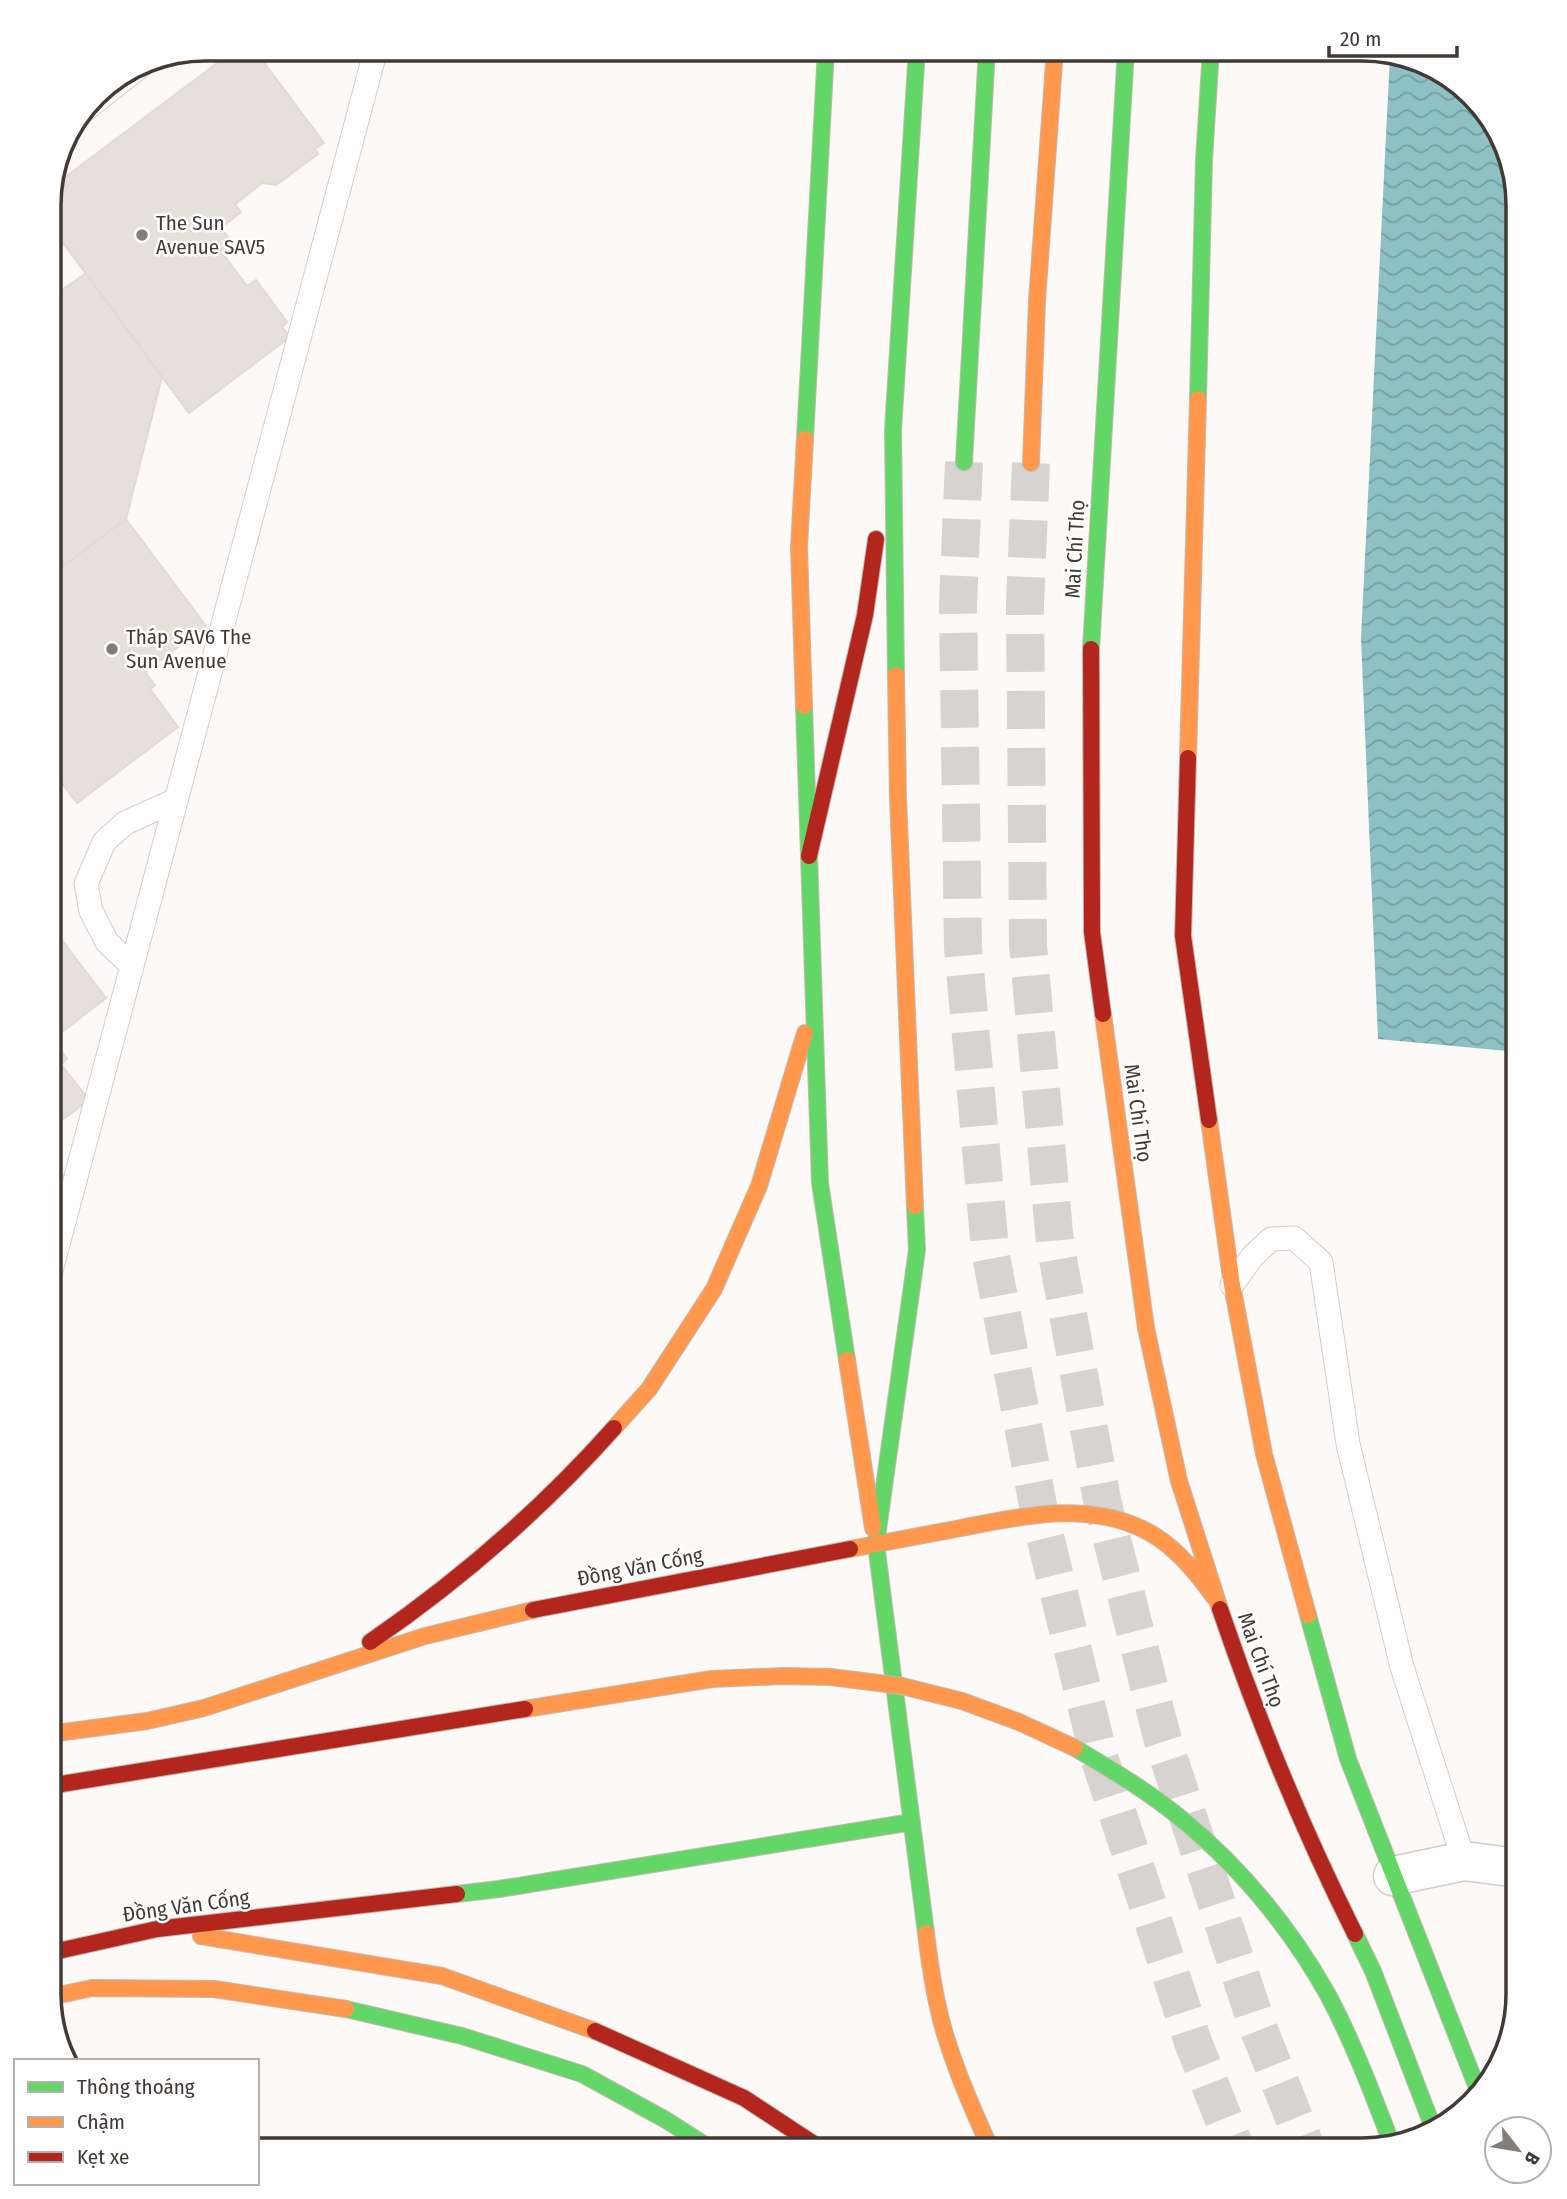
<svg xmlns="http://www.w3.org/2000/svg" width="1567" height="2199" viewBox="0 0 1567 2199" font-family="'Fira Sans Condensed',sans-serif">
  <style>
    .water { fill: url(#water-waves) }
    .building { fill: #e6e0da; stroke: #dfdad7; stroke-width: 2 }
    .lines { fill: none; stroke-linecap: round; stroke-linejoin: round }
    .highway-tunnel { stroke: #d7d3d0; stroke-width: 38; stroke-dasharray: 38 19; stroke-linecap: butt }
    .lane-casing { stroke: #d2cdc9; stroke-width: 25 }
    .street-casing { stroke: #d2cdc9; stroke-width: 41 }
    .fast-casing { stroke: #c5b9b0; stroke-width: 18 }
    .slow-casing { stroke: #c5b9b0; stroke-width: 18 }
    .jam-casing { stroke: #c5b9b0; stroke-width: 18 }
    .lane { stroke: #fffefe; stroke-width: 23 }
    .street { stroke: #fffefe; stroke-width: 38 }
    .fast { stroke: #63d668; stroke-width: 16 }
    .slow { stroke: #ff974d; stroke-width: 16 }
    .jam { stroke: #b3261e; stroke-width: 16 }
    .fast-bridge-casing { stroke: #c5b9b0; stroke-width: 18; stroke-linecap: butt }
    .slow-bridge-casing { stroke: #c5b9b0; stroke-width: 18; stroke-linecap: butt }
    .jam-bridge-casing { stroke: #c5b9b0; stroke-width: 18; stroke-linecap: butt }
    .fast-bridge { stroke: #63d668; stroke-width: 16 }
    .slow-bridge { stroke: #ff974d; stroke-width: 16 }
    .jam-bridge { stroke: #b3261e; stroke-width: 16 }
    .poi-dot { fill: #837e79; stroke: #fff; stroke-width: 2.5 }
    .labels { text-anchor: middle; stroke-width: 5; stroke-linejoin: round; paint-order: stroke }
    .poi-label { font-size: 21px; fill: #423b35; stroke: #fff; text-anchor: start }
    .street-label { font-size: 21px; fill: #423b35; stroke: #fff }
    .rim { fill: none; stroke: #423b35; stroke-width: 3.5 }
  </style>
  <defs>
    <pattern id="water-waves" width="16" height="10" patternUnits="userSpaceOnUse" patternTransform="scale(1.75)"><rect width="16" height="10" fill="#8ec1c3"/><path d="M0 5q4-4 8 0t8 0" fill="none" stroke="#769e9f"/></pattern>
  </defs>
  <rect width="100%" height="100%" fill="#fcf9f7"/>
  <path class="water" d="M1390 55 1440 70 1497 127 1518 206V1052L1378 1039 1361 638Z"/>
  <path class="building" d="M236 49H254L324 143 315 149 318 154 276 185 262 183 235 204 241 212 221 228 232 242 221 251 247 286 256 280 287 322 282 327 290 337 189 413 49 224V195L52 187Z
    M236 49H254L324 143 315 149 318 154 276 185 262 183 235 204 241 212 221 228 232 242 221 251 247 286 256 280 287 322 282 327 290 337 189 413 162 377 126 519 206 626 145 672 155 685 150 689 178 727 77 803 49 766V299L86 273 49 224V195L52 187Z
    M126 519 206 626 145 672 155 685 150 689 178 727 77 803 49 766V577Z
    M49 923 106 998 53 1039 67 1059 61 1064 89 1100 49 1130Z
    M49 923 106 998 53 1039 67 1059 61 1064 89 1100 49 1130Z"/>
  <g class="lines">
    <path class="highway-tunnel" d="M964 462 958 605 963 947 990 1250 1040 1516 1099 1757 1193 2042 1236 2150
      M1031 463 1025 604 1028 946 1055 1243 1102 1500 1163 1741 1257 2025 1307 2150"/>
    <defs>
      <path id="lane" d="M86 109 147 61
        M132 966 107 942 91 911 86 884 104 842 125 823 176 800
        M49 1278 376 49
        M1232 1285 1252 1257 1271 1239 1294 1238 1321 1262 1348 1444 1402 1667 1464 1861"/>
      <path id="street" d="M1393 1876 1464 1861 1518 1868"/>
      <path id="fast" d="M1198 399 1204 160 1211 49
        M805 439 826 49
        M964 462 987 49
        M1091 649 1126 49
        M896 675 893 430 917 49
        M804 706 820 1183 847 1360
        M915 1206 917 1250 876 1544 926 1933
        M1308 1615 1348 1759 1478 2090
        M457 1894 499 1889 912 1822
        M1355 1934 1373 1971 1434 2130
        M346 2009 462 2036 582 2074 666 2120 713 2150"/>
      <path id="slow" d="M1031 463 1037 301 1055 49
        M896 675 898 798 915 1206
        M804 706 799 547 805 439
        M1188 758 1198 399
        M1103 1014 1146 1328 1179 1481 1220 1609
        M1209 1120 1232 1285 1264 1454 1308 1615
        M847 1360 873 1528
        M614 1428 649 1389 714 1289 759 1186 805 1033
        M850 1549C887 1542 924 1535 961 1528 1018 1517 1079 1502 1136 1526 1170 1540 1193 1568 1214 1597
        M49 1734 147 1721 204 1708 425 1636 533 1610
        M926 1933C930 1967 935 2001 945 2034 957 2074 974 2112 991 2150
        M201 1936 442 1976 595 2031
        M50 1997 92 1988 214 1989 346 2009"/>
      <path id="jam" d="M1091 649 1092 932 1103 1014
        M1188 758 1183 936 1209 1120
        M809 856 865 615 876 539
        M1220 1609C1258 1721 1302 1828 1355 1934
        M533 1610 850 1549
        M370 1642C460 1580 542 1509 614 1428
        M49 1953 157 1929 457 1894
        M595 2031 744 2098 823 2150"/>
    </defs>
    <use href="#lane" class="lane-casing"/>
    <use href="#street" class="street-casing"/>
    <use href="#fast" class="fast-casing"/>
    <use href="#slow" class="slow-casing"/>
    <use href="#jam" class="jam-casing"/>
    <use href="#lane" class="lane"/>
    <use href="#street" class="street"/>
    <use href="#fast" class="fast"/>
    <use href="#slow" class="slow"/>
    <use href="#jam" class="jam"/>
    <defs>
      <path id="fast-bridge" d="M1075 1748C1110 1769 1146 1790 1178 1816 1238 1865 1290 1927 1328 1995 1353 2042 1372 2092 1391 2142"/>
      <path id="slow-bridge" d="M525 1709 712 1679 783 1676 831 1677 902 1686 962 1701 1019 1722 1075 1748"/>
      <path id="jam-bridge" d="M49 1786 525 1709"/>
    </defs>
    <use href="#fast-bridge" class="fast-bridge-casing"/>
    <use href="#slow-bridge" class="slow-bridge-casing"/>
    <use href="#jam-bridge" class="jam-bridge-casing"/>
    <use href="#fast-bridge" class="fast-bridge"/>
    <use href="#slow-bridge" class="slow-bridge"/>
    <use href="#jam-bridge" class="jam-bridge"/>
  </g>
  <g class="poi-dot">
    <circle cx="142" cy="235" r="7"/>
    <circle cx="112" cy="649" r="7"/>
  </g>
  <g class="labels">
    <g class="poi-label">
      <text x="156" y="230">The Sun<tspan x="156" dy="24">Avenue SAV5</tspan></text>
      <text x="126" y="644">Tháp SAV6 The<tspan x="126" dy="24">Sun Avenue</tspan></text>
    </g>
    <g class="street-label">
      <text transform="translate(1075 549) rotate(-87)" y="7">Mai Chí Thọ</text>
      <text transform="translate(1138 1113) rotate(82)" y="7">Mai Chí Thọ</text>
      <text transform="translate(640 1567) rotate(-11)" y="7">Đồng Văn Cống</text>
      <text transform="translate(1261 1660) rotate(70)" y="7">Mai Chí Thọ</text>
      <text transform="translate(186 1906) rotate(-8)" y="7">Đồng Văn Cống</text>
    </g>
  </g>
  <path d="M0 0H1567V2199H0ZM205 61H1362A144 144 0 0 1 1506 205V1994A144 144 0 0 1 1362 2138H205A144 144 0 0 1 61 1994V205A144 144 0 0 1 205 61Z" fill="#fff" fill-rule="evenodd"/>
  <path class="rim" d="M205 61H1362A144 144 0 0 1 1506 205V1994A144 144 0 0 1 1362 2138H205A144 144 0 0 1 61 1994V205A144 144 0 0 1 205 61Z"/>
  <rect x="14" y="2059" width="245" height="126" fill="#ffffff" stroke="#b3b1ae" stroke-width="2"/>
  <rect x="28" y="2082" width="35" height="10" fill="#63d668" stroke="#b3b1ae" stroke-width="2"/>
  <text x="77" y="2094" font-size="21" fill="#423b35">Thông thoáng</text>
  <rect x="28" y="2117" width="35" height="10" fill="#ff974d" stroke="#b3b1ae" stroke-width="2"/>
  <text x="77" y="2129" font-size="21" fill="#423b35">Chậm</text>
  <rect x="28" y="2152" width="35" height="10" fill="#b3261e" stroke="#b3b1ae" stroke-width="2"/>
  <text x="77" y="2164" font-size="21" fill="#423b35">Kẹt xe</text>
  <g transform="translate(1518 2150) rotate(121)"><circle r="33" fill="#ffffff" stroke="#b3b1ae" stroke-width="2"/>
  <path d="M0-5L12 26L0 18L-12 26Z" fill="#837e79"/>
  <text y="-10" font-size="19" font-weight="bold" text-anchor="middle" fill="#423b35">B</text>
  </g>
  <path d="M1329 46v10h128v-10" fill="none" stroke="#423b35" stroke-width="3.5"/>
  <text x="1340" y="46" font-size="21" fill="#423b35" stroke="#ffffff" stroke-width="5" paint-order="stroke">20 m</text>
</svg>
